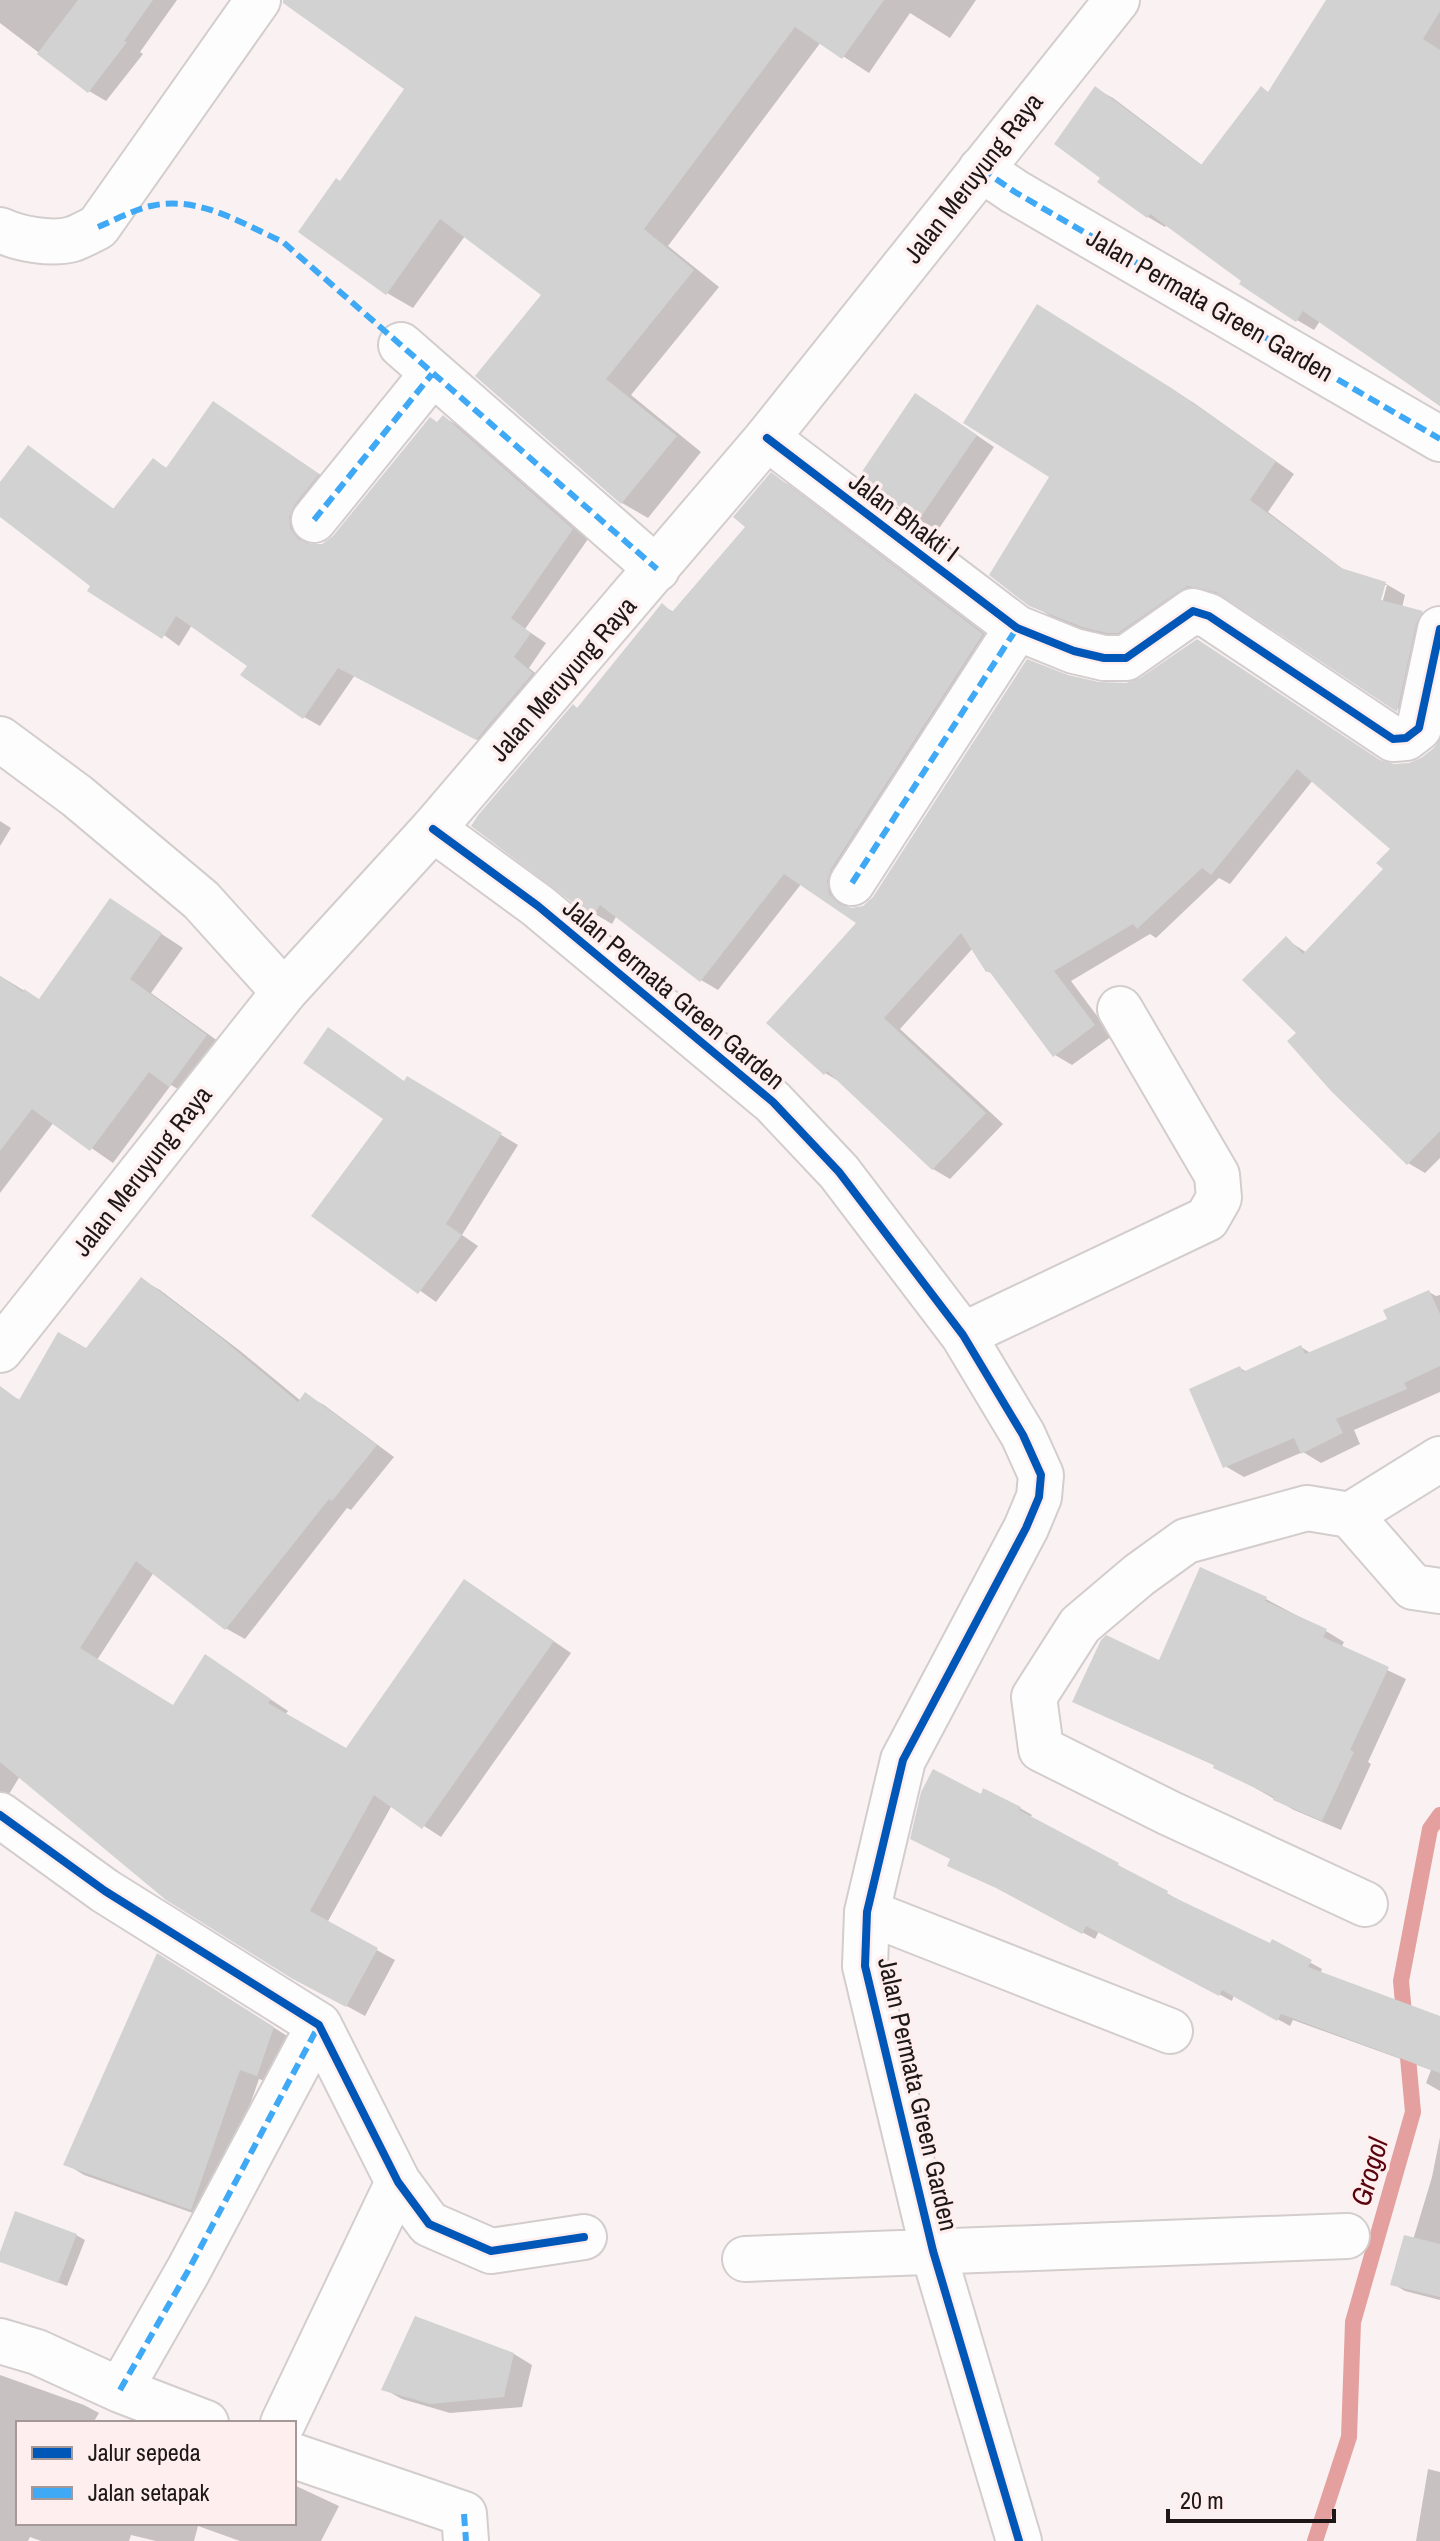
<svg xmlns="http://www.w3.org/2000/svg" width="1440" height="2541" viewBox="0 0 1440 2541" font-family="'Archivo Narrow',sans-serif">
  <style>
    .shadow { fill: #0003; fill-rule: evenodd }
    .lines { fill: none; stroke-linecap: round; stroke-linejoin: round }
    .stream { stroke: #e3a09f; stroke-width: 16 }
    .building { fill: #d2d2d3 }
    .street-casing { stroke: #d3cdcd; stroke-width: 48 }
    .secondary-casing { stroke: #d3cdcd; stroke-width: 48 }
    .street { stroke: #fefdfd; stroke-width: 44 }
    .secondary { stroke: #fefdfd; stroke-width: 44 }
    .quiet { stroke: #3fa9f5; stroke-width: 6; stroke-dasharray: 12 6; stroke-linecap: butt }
    .cycleway-casing { stroke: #feefee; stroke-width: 13 }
    .cycleway { stroke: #0057b8; stroke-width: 8 }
    .labels { text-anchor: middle; stroke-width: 7; stroke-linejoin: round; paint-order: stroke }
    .street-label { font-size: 26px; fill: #1d1717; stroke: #feefee }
    .water-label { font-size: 28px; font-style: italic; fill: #59030f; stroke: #feefee }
  </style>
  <rect width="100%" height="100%" fill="#faf2f2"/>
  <path class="shadow" d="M0 0H177L140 52 143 54 106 101 89 91 0 23Z
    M334 0H976L950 38 910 13 869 73 821 42 668 246 719 287 631 395 701 452 648 518 622 503 544 295 465 236 413 308 387 293 341 183 407 88Z
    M1328 0H1440V406L1320 321 1314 330 1297 320 1167 224 1165 227 1148 217 1103 177 1096 89 1113 98 1203 166 1269 94Z
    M1058 318 1194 403 1294 474 1268 512 1348 573 1386 584 1405 595 1402 608 1422 613 1440 623 1417 721 1239 604 1222 598 1211 597 1139 643 1104 638 1052 617 1031 604 1052 476ZM1383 585H1387L1380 611 1376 609Z
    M934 406 994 447 938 530 919 520 861 476Z
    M229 413 334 484 306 539 311 546 323 545 335 537 443 417 459 426 588 539 525 629 546 643 529 668 548 683 493 748 355 675 320 726 304 717 250 665 192 625 179 646 0 515V485L29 448 115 510 153 460 168 469Z
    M771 475 789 485 1000 645 844 892 847 906 850 910 864 907 874 898 1068 677 1394 766 1409 765 1422 760 1440 742V1158L1425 1173 1408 1163 1299 1033 1286 939 1307 953 1386 869 1393 849 1313 780 1230 884 1219 878 1156 938 1150 934 1071 981 1112 1036 1072 1065 1055 1055 994 975 987 971 973 948 900 1029 1003 1124 950 1179 933 1169 842 1083 825 1073 859 922 802 883 718 990 701 980 617 915 612 924 578 904V709L662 606 674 612 748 526Z
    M0 821 11 828 0 846Z
    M110 900 183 948 151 993 229 1049 193 1098 171 1085 113 1163 54 1122 0 1193V976L41 1001Z
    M408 1078 518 1145 462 1235 478 1246 436 1302 314 1215 386 1118Z
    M142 1280 160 1290 239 1350 301 1401 305 1395 324 1405 394 1457 351 1510 347 1508 245 1639 227 1629 154 1572 97 1660 173 1707 224 1668 288 1711 285 1715 347 1751 482 1592 571 1653 441 1837 392 1805 327 1923 395 1960 365 2016 292 1976 20 1776 6 1799 0 1796V1398L4 1392 20 1400 87 1351Z
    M1429 1292 1436 1296 1440 1295V1392L1354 1430 1360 1444 1321 1463 1303 1452 1244 1477 1225 1466 1240 1368 1247 1372 1301 1347 1312 1354 1390 1320Z
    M1201 1570 1266 1599 1326 1631 1344 1642 1341 1648 1406 1679 1368 1762 1371 1764 1341 1830 1294 1810 1216 1766 1093 1711 1160 1663Z
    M982 1797 1020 1808 1032 1815 1030 1818 1179 1900 1271 1946 1273 1942 1322 1969 1320 1974 1440 2018V2091L1426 2083 1431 2070 1293 2020 1290 2026 1234 1995 1232 2001 1099 1931 1095 1939 1010 1894Z
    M176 1966 292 2039 276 2085 259 2079 210 2219 84 2175 66 2164Z
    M1440 2137V2300L1405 2291 1393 2284 1413 2240 1432 2177Z
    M76 2235 85 2240 67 2286 0 2260Z
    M514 2354 532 2365 522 2407 450 2413 402 2399 384 2389Z
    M0 2375 84 2405 99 2413 93 2423H18V2523H294V2485L339 2506 321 2541H240L198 2526 194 2541H156L131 2535 129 2541H41L30 2537 28 2541H0Z
    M1428 2469 1440 2472V2541H1416Z"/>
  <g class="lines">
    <path class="stream" d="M1315 2541 1349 2437 1353 2322 1413 2112 1401 1981 1430 1829 1440 1815"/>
  </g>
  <path class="building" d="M78 0H153L124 41 127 42 88 93 37 54Z
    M283 0H884L842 59 795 27 644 229 694 270 606 379 677 436 621 504 475 376 541 295 440 219 386 295 298 232 336 178 340 181 404 89 283 3Z
    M1326 0H1440V11L1423 39 1440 50V406L1303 311 1296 322 1239 284 1241 281 1150 214 1147 218 1097 182 1100 178 1054 144 1095 86 1201 165 1261 86 1268 92Z
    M1037 304 1173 389 1276 461 1250 500 1341 568 1386 582 1381 600 1423 611 1416 624 1397 712 1216 592 1188 586 1179 591 1118 633H1107L1082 627 1029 606 989 575 1049 477 963 423Z
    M915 393 977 435 918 521 859 476Z
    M213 401 319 474 295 504 289 517 290 528 298 539 309 544H322L333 536 430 417 437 422 443 415 573 529 511 618 531 633 514 657 533 673 476 740 338 668 303 719 240 675 247 666 176 616 162 639 87 591 90 586 0 517V482L28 445 113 509 153 458 166 468Z
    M771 472 983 634 831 869 827 881 829 894 839 904 852 908 863 906 873 897 1027 659 1068 675 1099 682 1126 683 1140 678 1197 639 1380 760 1394 764 1409 763 1421 758 1434 748 1440 739V1131L1407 1165 1331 1091 1287 1041 1296 1033 1242 980 1286 936 1303 954 1383 869 1376 863 1390 849 1297 769 1211 875 1202 868 1137 929 1133 924 1054 971 1095 1025 1053 1057 989 971 986 972 961 933 884 1018 986 1113 932 1170 827 1071 824 1075 766 1023 856 923 784 874 700 982 600 905 593 916 577 906 471 826 479 814 573 704 577 708 662 603 672 612 745 527 733 517Z
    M110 898 162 933 130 979 207 1035 169 1087 149 1072 90 1151 32 1109 0 1151V976L23 992 24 989 39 999Z
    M328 1027 404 1081 407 1076 502 1133 446 1224 462 1235 418 1294 311 1216 383 1119 303 1063Z
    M141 1277 220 1337 298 1402 305 1392 377 1445 332 1501 329 1499 225 1630 136 1561 80 1648 173 1705 205 1654 271 1699 268 1703 346 1748 464 1579 554 1641 422 1829 374 1795 310 1911 378 1948 346 2007 291 1978 166 1900 0 1762V1386L19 1400 58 1332 86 1348Z
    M1429 1290 1440 1314V1366L1404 1383 1407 1389 1336 1419 1343 1433 1301 1454 1294 1438 1223 1468 1189 1389 1240 1366 1243 1372 1301 1345 1305 1354 1387 1319 1383 1310Z
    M1200 1567 1267 1597 1265 1601 1327 1629 1323 1637 1389 1667 1350 1750 1354 1752 1322 1821 1273 1800 1274 1797 1213 1768 1214 1765 1072 1702 1101 1640 1106 1635 1159 1660Z
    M933 1769 981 1794 983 1788 1021 1807 1019 1810 1119 1863 1118 1865 1168 1891 1167 1894 1270 1943 1272 1939 1312 1960 1308 1967 1440 2016V2073L1281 2014 1277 2021 1222 1990 1219 1996 1086 1926 1082 1934 996 1888 947 1866 950 1859 910 1839 921 1792Z
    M157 1953 274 2027 257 2076 240 2070 191 2210 63 2165Z
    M15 2211 77 2234 58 2283 0 2262V2252Z
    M1404 2235 1440 2244V2297L1390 2285Z
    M415 2316 514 2353 504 2397 430 2404 381 2390Z"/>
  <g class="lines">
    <defs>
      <path id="street" d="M981 169 1015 192 1440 439
        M0 230C19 239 52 245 73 239 81 236 90 231 98 227L258 0
        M401 345 657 569
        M767 438 1017 628 1074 651 1104 658H1126L1193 611 1209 616 1393 739 1406 738 1419 728 1440 629
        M314 520 432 374
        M0 739 77 796 201 900 284 992
        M433 829 538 906 773 1102 839 1172 963 1335 1023 1435 1041 1475 1039 1497 1026 1528 903 1760 867 1912 865 1966 933 2251 1019 2541
        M852 883 1017 628
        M963 1335 1207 1219 1219 1198 1217 1175 1120 1009
        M1350 1515 1440 1459
        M0 1815 105 1891 319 2025 398 2182 429 2224 491 2251 584 2237
        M1365 1904 1169 1813 1041 1749 1034 1697 1080 1625 1139 1575 1186 1541 1307 1508 1350 1515 1413 1587 1440 1591
        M867 1912 1170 2031
        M745 2259 1347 2236
        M0 2341 37 2352 120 2390 206 2423
        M120 2390 188 2271 319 2025
        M283 2423 398 2182
        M294 2456 464 2514 466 2541"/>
      <path id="secondary" d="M0 1350 284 992 433 829 767 438 1117 0"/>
    </defs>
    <use href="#street" class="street-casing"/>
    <use href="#secondary" class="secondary-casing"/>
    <use href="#street" class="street"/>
    <use href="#secondary" class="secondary"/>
    <path class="quiet" d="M981 169 1015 192 1440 439
      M98 227C115 220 133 210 151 206 198 195 241 223 283 242L657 569
      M314 520 432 374
      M852 883 1017 628 1021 629
      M120 2390 188 2271 319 2025
      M464 2514 466 2541"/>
    <defs>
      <path id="cycleway" d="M767 438 1017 628 1074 651 1104 658H1126L1193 611 1209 616 1393 739 1406 738 1419 728 1440 629
        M433 829 538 906 773 1102 839 1172 963 1335 1023 1435 1041 1475 1039 1497 1026 1528 903 1760 867 1912 865 1966 933 2251 1019 2541
        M0 1815 105 1891 319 2025 398 2182 429 2224 491 2251 584 2237"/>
    </defs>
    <use href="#cycleway" class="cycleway-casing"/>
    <use href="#cycleway" class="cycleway"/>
  </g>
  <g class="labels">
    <g class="street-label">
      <text transform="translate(973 178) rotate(-52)" y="9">Jalan Meruyung Raya</text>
      <text transform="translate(1210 305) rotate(30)" y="9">Jalan Permata Green Garden</text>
      <text transform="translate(904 517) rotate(37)" y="9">Jalan Bhakti I</text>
      <text transform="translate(563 679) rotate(-49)" y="9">Jalan Meruyung Raya</text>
      <text transform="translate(674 994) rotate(40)" y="9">Jalan Permata Green Garden</text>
      <text transform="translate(142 1171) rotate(-52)" y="9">Jalan Meruyung Raya</text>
      <text transform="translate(918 2094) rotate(77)" y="9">Jalan Permata Green Garden</text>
    </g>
    <g class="water-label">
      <text transform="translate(1369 2172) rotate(-74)" y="10">Grogol</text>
    </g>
  </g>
  <rect x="16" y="2421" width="280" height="104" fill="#feefee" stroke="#a49998" stroke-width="2"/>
  <rect x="32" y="2447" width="40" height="12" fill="#0057b8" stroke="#a49998" stroke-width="2"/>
  <text x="88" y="2461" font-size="24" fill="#1d1717">Jalur sepeda</text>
  <rect x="32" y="2487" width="40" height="12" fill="#3fa9f5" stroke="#a49998" stroke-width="2"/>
  <text x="88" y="2501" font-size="24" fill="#1d1717">Jalan setapak</text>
  <path d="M1168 2509v12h166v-12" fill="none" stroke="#1d1717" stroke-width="4"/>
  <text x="1180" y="2509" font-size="24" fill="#1d1717" stroke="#feefee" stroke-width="6" paint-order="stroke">20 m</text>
</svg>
